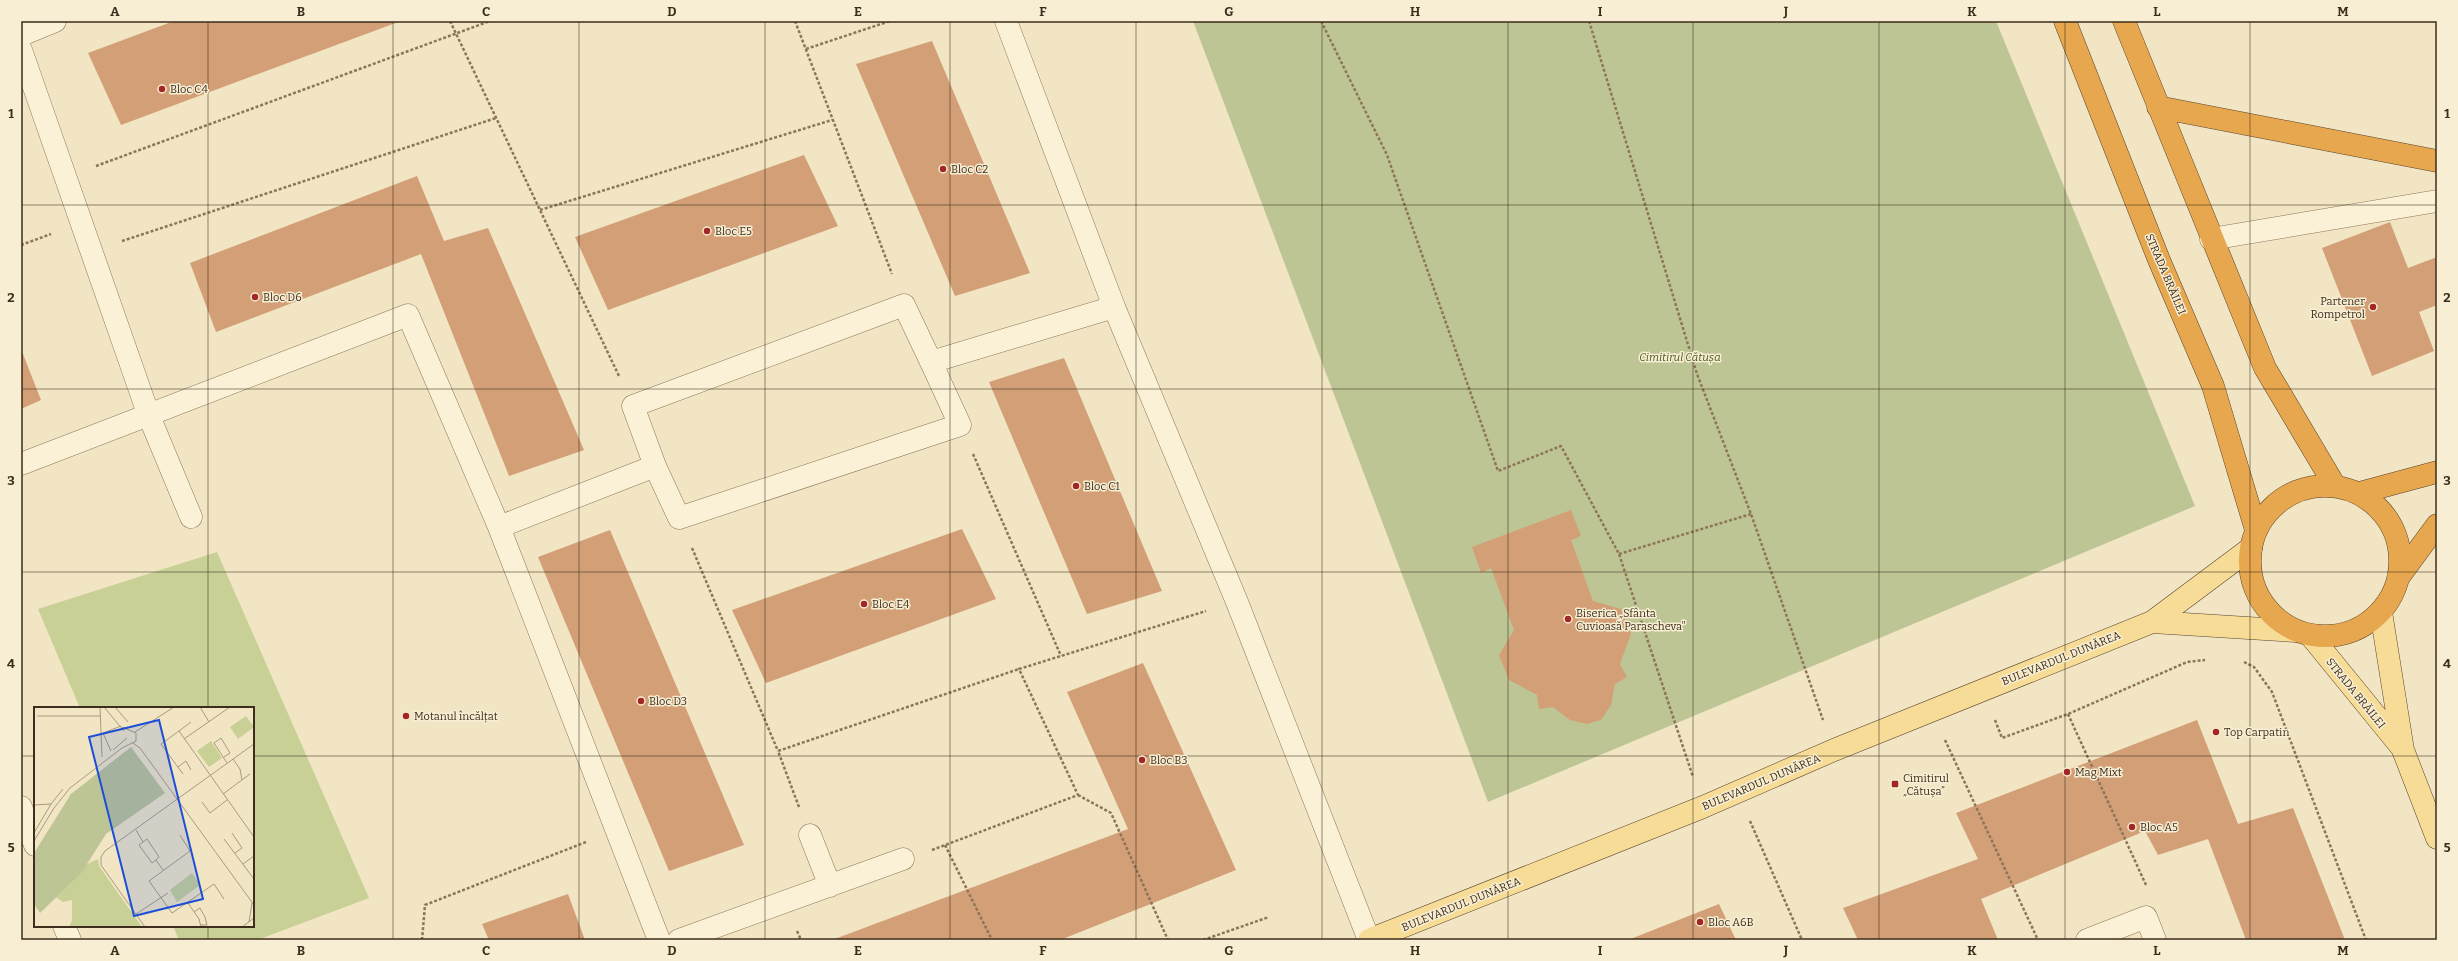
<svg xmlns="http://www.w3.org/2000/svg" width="2458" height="961" viewBox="0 0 2458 961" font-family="Bitter,serif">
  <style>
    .green { fill: #c8d096 }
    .cemetery { fill: #bec595 }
    .building { fill: #d29f76 }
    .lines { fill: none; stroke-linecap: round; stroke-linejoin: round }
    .lane-casing { stroke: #8d7658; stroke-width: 23 }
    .street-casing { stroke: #8d7658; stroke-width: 23 }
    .primary-casing { stroke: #5a432d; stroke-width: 23 }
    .highway-casing { stroke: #5a432d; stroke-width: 23 }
    .path { stroke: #8d7658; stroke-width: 2.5; stroke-dasharray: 3 2; stroke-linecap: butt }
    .lane { stroke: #fbf1d7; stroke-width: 22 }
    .street { stroke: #fbf1d7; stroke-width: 22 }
    .primary { stroke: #f7dc98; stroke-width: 22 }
    .highway { stroke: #e6a74e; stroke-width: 22 }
    .grid { fill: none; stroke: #3c2d1d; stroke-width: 1; stroke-opacity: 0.55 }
    .poi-dot { fill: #a12624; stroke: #f8eed3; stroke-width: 1.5 }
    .labels { text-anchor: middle; stroke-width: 3; stroke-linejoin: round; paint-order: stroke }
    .poi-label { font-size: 11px; fill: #3c2d1d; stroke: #f8eed3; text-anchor: start }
    .street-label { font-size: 11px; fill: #3c2d1d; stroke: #f8eed3 }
    .park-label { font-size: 11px; font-style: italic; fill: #4a5a22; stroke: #f8eed3 }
    .inset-road { fill: none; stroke: #a99b81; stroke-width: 1 }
    .view { fill: #1d4ed8; fill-opacity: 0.15; stroke: #1d4ed8; stroke-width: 2 }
    .inset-edge { fill: none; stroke: #3c2d1d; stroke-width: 2 }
    .neatline { fill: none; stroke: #3c2d1d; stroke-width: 1.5 }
    .grid-label { font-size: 13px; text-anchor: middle; font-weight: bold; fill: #3c2d1d }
  </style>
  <rect width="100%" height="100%" fill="#f1e5c3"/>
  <path class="green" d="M217 552 369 898 257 940H179L173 926H253V708H80L38 609Z"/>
  <path class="cemetery" d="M1193 21H1996L2195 506 1488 802Z"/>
  <path class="building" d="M174 21H401L121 125 88 53Z
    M932 41 1030 273 955 296 856 64Z
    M804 155 838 226 608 310 575 237Z
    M417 176 444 241 488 228 584 450 509 476 421 254 216 332 190 263Z
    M2390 222 2408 268 2437 257V305L2419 312 2434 351 2372 376 2322 248Z
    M21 349 41 400 21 409Z
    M1064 358 1162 591 1087 614 989 382Z
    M1571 510 1581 536 1571 540 1593 601 1621 609 1631 634 1620 664 1627 677 1615 684 1611 705 1601 720 1587 724 1570 720 1553 707 1539 709 1537 695 1509 680 1499 655 1514 630 1491 568 1481 573 1472 547Z
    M962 529 996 599 766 683 732 610Z
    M610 530 744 845 669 871 538 557Z
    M1143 663 1236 870 1060 940H832L1128 829 1067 692Z
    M2197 720 2238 824 2293 808 2345 940H2246L2208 839 2158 855 2145 831 1981 899 1998 940H1858L1843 908 1978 859 1956 813Z
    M568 894 585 940H489L482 924Z
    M1719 904 1736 940H1628Z"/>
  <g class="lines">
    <defs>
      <path id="lane" d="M21 50 149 416 191 517
        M2211 239 2437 201
        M21 464 408 315 499 527 659 940
        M655 466 633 406 904 305 931 362 1114 307
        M499 527 655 466 679 518 960 425 931 362
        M21 807 35 845
        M810 835 830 886
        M64 926 70 940
        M679 940 903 859
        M2087 940 2146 917 2155 940"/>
      <path id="street" d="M1006 21 1114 307 1237 602 1369 940
        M21 35 55 21"/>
      <path id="primary" d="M2381 612 2403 750 2437 838
        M2152 622 2296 631
        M2310 635 2403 749
        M1369 940 1703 807 1834 750 2152 622 2251 548"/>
      <path id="highway" d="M2065 21 2159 260 2213 386 2256 530
        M2124 21 2265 368 2335 486
        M2158 107 2437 161
        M2250 561a75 75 0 1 1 150 0a75 75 0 1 1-150 0Z
        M2359 493 2437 472
        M2398 578 2437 525"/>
    </defs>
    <use href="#lane" class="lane-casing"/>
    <use href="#street" class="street-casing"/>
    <use href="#primary" class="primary-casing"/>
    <use href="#highway" class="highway-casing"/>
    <path class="path" d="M450 21 619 376
      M795 21 892 274
      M1321 21 1387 155 1498 471 1561 446 1619 554 1693 777
      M1589 21 1697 374 1751 514 1823 720
      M806 49 890 21
      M96 166 490 21
      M540 210 832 120
      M122 241 496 118
      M21 245 51 234
      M973 454 1061 656
      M692 548 778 751
      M1619 554 1751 514
      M2244 662 2254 667 2272 692 2366 940
      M2068 714 2146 885
      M1995 720 2002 738 2068 714 2187 662 2205 660
      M1945 740 2038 940
      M1078 795 1111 813 1168 940
      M799 807 778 751 1019 669
      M1750 821 1802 940
      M945 845 992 940
      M932 850 1078 795 1019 669 1206 611
      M797 931 801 940
      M422 940 425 905 586 842
      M1203 940 1269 917"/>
    <use href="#lane" class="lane"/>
    <use href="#street" class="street"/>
    <use href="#primary" class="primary"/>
    <use href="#highway" class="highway"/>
  </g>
  <path class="grid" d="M208 21V708M393 21V940M579 21V940M765 21V940M950 21V940M1136 21V940M1322 21V940M1508 21V940M1693 21V940M1879 21V940M2065 21V940M2250 21V940M21 205H2437M21 389H2437M21 572H2437M21 756H35M253 756H2437M208 926V940"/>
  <g class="poi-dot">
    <circle cx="162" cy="89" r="4"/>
    <circle cx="943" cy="169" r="4"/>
    <circle cx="707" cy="231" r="4"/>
    <circle cx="255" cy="297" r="4"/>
    <circle cx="2373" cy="307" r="4"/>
    <circle cx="1076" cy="486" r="4"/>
    <circle cx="864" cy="604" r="4"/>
    <circle cx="1568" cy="619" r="4"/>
    <circle cx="641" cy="701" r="4"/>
    <circle cx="406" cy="716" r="4"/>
    <circle cx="2216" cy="732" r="4"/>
    <circle cx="1142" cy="760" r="4"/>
    <circle cx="2067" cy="772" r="4"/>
    <rect x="1891" y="780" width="8" height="8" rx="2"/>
    <circle cx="2132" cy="827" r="4"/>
    <circle cx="1700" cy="922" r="4"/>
  </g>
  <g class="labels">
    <g class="poi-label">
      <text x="170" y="93">Bloc C4</text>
      <text x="951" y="173">Bloc C2</text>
      <text x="715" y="235">Bloc E5</text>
      <text x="263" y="301">Bloc D6</text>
      <text x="2365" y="305" text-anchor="end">Partener<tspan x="2365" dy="13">Rompetrol</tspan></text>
      <text x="1084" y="490">Bloc C1</text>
      <text x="872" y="608">Bloc E4</text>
      <text x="1576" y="617">Biserica „Sfânta<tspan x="1576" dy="13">Cuvioasă Parascheva"</tspan></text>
      <text x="649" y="705">Bloc D3</text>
      <text x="414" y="720">Motanul încălțat</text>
      <text x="2224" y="736">Top Carpatin</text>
      <text x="1150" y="764">Bloc B3</text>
      <text x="2075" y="776">Mag Mixt</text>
      <text x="1903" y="782">Cimitirul<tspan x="1903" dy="13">„Cătușa”</tspan></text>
      <text x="2140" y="831">Bloc A5</text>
      <text x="1708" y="926">Bloc A6B</text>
    </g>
    <g class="street-label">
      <text transform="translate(2166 274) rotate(67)" y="4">STRADA BRĂILEI</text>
      <text transform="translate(2061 658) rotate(-22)" y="4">BULEVARDUL DUNĂREA</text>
      <text transform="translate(2356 693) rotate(51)" y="4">STRADA BRĂILEI</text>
      <text transform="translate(1761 782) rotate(-23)" y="4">BULEVARDUL DUNĂREA</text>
      <text transform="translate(1461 904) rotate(-22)" y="4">BULEVARDUL DUNĂREA</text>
    </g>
    <g class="park-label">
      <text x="1680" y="361">Cimitirul Cătușa</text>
    </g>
  </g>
  <g transform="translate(34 707)">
    <rect width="220" height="220" fill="#f1e5c3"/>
    <path d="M212 9 220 20 204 32 196 20ZM177 34 188 51 175 60 163 44ZM64 152 65 159 108 220H35L38 213V193L29 195 22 190 53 157ZM158 166 166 178 143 195 136 183Z" fill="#c8d096"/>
    <path d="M97 40 131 86 72 127 48 165 6 206 0 197V146L37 87Z" fill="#bec595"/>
    <path class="inset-road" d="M66 0 68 50M70 0 90 24M81 0 94 15M166 0 175 15M3 9H66M157 15 145 24 220 130M145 24 127 37 149 67M101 25 140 0M150 32 196 0M99 36 106 41 220 198M79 43 93 31M77 44 69 26 87 19M190 50 196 46 187 31 180 36 193 56M199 52 206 62 208 73M144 60 152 54 157 63M189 87 216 67M168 95 176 106 193 93M0 98 17 97M102 123 109 135 105 138 118 156 122 153M0 126 17 97 29 82M198 126 208 141 201 146M146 128 156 144 115 174 138 206 180 177 190 192M190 132 220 172M0 134 20 101 36 81 88 41 102 34V26L88 20M109 135 113 132 125 150 122 153 129 163M209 157 220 149M154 196 165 212 167 220M160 205 166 201 171 210 173 218H167M102 207 134 186M215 215 218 196M111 220 67 158V150L71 144 220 37M208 220 220 211"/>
    <path class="view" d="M125 13 169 192 100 209 55 30Z"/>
    <rect width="220" height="220" class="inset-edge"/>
  </g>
  <rect width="2458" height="961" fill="none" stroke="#f8eed3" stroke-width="44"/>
  <rect x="22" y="22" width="2414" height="917" class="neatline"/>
  <g class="grid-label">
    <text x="115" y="16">A</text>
    <text x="301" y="16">B</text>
    <text x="486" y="16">C</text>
    <text x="672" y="16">D</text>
    <text x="858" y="16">E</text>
    <text x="1043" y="16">F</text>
    <text x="1229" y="16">G</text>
    <text x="1415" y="16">H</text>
    <text x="1600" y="16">I</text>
    <text x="1786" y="16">J</text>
    <text x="1972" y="16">K</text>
    <text x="2157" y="16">L</text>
    <text x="2343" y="16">M</text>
    <text x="11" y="118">1</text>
    <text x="2447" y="118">1</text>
    <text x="11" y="302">2</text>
    <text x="2447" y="302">2</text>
    <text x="11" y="485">3</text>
    <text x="2447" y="485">3</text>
    <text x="11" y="668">4</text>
    <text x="2447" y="668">4</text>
    <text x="11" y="852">5</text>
    <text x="2447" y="852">5</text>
    <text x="115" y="955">A</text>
    <text x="301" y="955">B</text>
    <text x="486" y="955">C</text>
    <text x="672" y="955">D</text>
    <text x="858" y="955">E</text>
    <text x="1043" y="955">F</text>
    <text x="1229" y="955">G</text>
    <text x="1415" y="955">H</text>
    <text x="1600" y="955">I</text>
    <text x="1786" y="955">J</text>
    <text x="1972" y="955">K</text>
    <text x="2157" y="955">L</text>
    <text x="2343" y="955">M</text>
  </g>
</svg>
